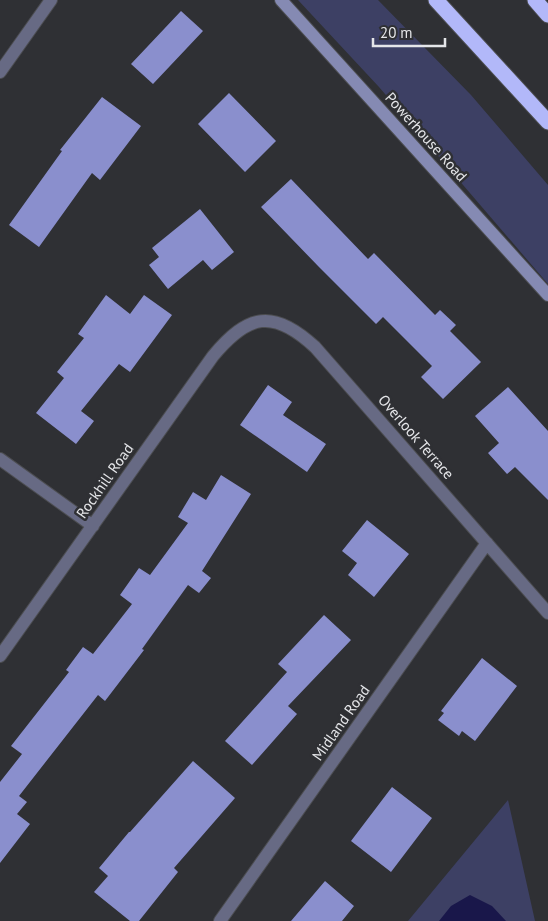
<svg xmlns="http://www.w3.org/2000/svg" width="548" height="921" viewBox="0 0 548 921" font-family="'PT Sans',sans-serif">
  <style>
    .green { fill: #3d4064 }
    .water { fill: #19174a }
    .building { fill: #8a8fcd }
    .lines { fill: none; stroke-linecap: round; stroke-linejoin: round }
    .minor-casing { stroke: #4c4d51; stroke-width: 14 }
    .tertiary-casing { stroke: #4c4d51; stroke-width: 14 }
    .secondary-casing { stroke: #4c4d51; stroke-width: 14 }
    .motorway-casing { stroke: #4c4d51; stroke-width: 17 }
    .minor { stroke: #676a84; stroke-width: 12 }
    .tertiary { stroke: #676a84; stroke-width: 12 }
    .secondary { stroke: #858ab3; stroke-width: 12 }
    .motorway { stroke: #b2b8f9; stroke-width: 15 }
    .labels { text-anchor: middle; stroke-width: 5; stroke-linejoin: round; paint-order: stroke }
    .street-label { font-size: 15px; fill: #e5e6e9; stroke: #2f3034 }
  </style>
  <rect width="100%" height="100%" fill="#2f3034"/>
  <path class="green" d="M298 0H378L471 95 548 185V284L379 87Z
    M508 800 535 921H408Z"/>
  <path class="water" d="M470 895 492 906 506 921H439L451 906Z"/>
  <path class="building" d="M181 11 203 31 153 84 131 64Z
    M229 93 276 141 245 172 198 124Z
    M102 97 141 126 100 180 92 173 39 247 9 225 62 151 60 150Z
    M291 179 368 259 374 253 435 315 440 310 456 325 450 331 481 362 443 399 421 377 432 366 383 317 376 324 319 267 261 207Z
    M200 209 234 252 212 270 203 260 168 289 149 265 159 257 152 248Z
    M106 295 130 314 144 295 172 315 130 372 119 364 81 411 94 421 76 444 36 413 64 378 57 372 84 338 78 334Z
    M268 385 292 402 283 415 326 444 307 472 240 425Z
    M508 387 548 431V500L515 467 507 474 488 453 499 443 475 416Z
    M221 475 251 494 202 571 211 578 199 593 188 585 142 649 144 650 105 701 98 695 19 796 27 802 17 814 30 824 0 863V782L22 754 11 746 69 672 66 670 83 647 93 654 132 604 120 595 139 568 150 575 188 523 178 517 193 492 206 500Z
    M367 520 409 554 374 597 348 575 357 563 342 551Z
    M324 615 351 640 288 706 297 714 252 765 225 741 287 672 278 664Z
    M482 658 517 686 475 741 462 731 459 736 438 720 444 713 441 711Z
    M193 761 235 798 174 868 178 872 139 921H130L94 892 108 876 99 868 129 832H130Z
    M392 787 432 818 391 872 351 841Z
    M325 881 354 906 342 921H291Z"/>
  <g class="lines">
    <defs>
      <path id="minor" d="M0 459 93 526
        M0 656 213 356C248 314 273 308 315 347L548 613
        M220 921 487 543"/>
      <path id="tertiary" d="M0 72 51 0"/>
      <path id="secondary" d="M281 0 548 295"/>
      <path id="motorway" d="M436 0 548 122
        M535 0 548 15"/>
    </defs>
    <use href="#minor" class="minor-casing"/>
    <use href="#tertiary" class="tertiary-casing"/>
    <use href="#secondary" class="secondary-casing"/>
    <use href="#motorway" class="motorway-casing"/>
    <use href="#minor" class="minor"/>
    <use href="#tertiary" class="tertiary"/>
    <use href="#secondary" class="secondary"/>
    <use href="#motorway" class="motorway"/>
  </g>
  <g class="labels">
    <g class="street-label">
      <text transform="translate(426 137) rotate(48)" y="5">Powerhouse Road</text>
      <text transform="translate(416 437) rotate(49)" y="5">Overlook Terrace</text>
      <text transform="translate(105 481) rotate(-55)" y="5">Rockhill Road</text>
      <text transform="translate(341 723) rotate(-55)" y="5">Midland Road</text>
    </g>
  </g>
  <path d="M373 38v8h72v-8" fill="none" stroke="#e5e6e9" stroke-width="2.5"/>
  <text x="380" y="38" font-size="15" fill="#e5e6e9" stroke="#2f3034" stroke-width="4" paint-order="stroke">20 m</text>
</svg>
